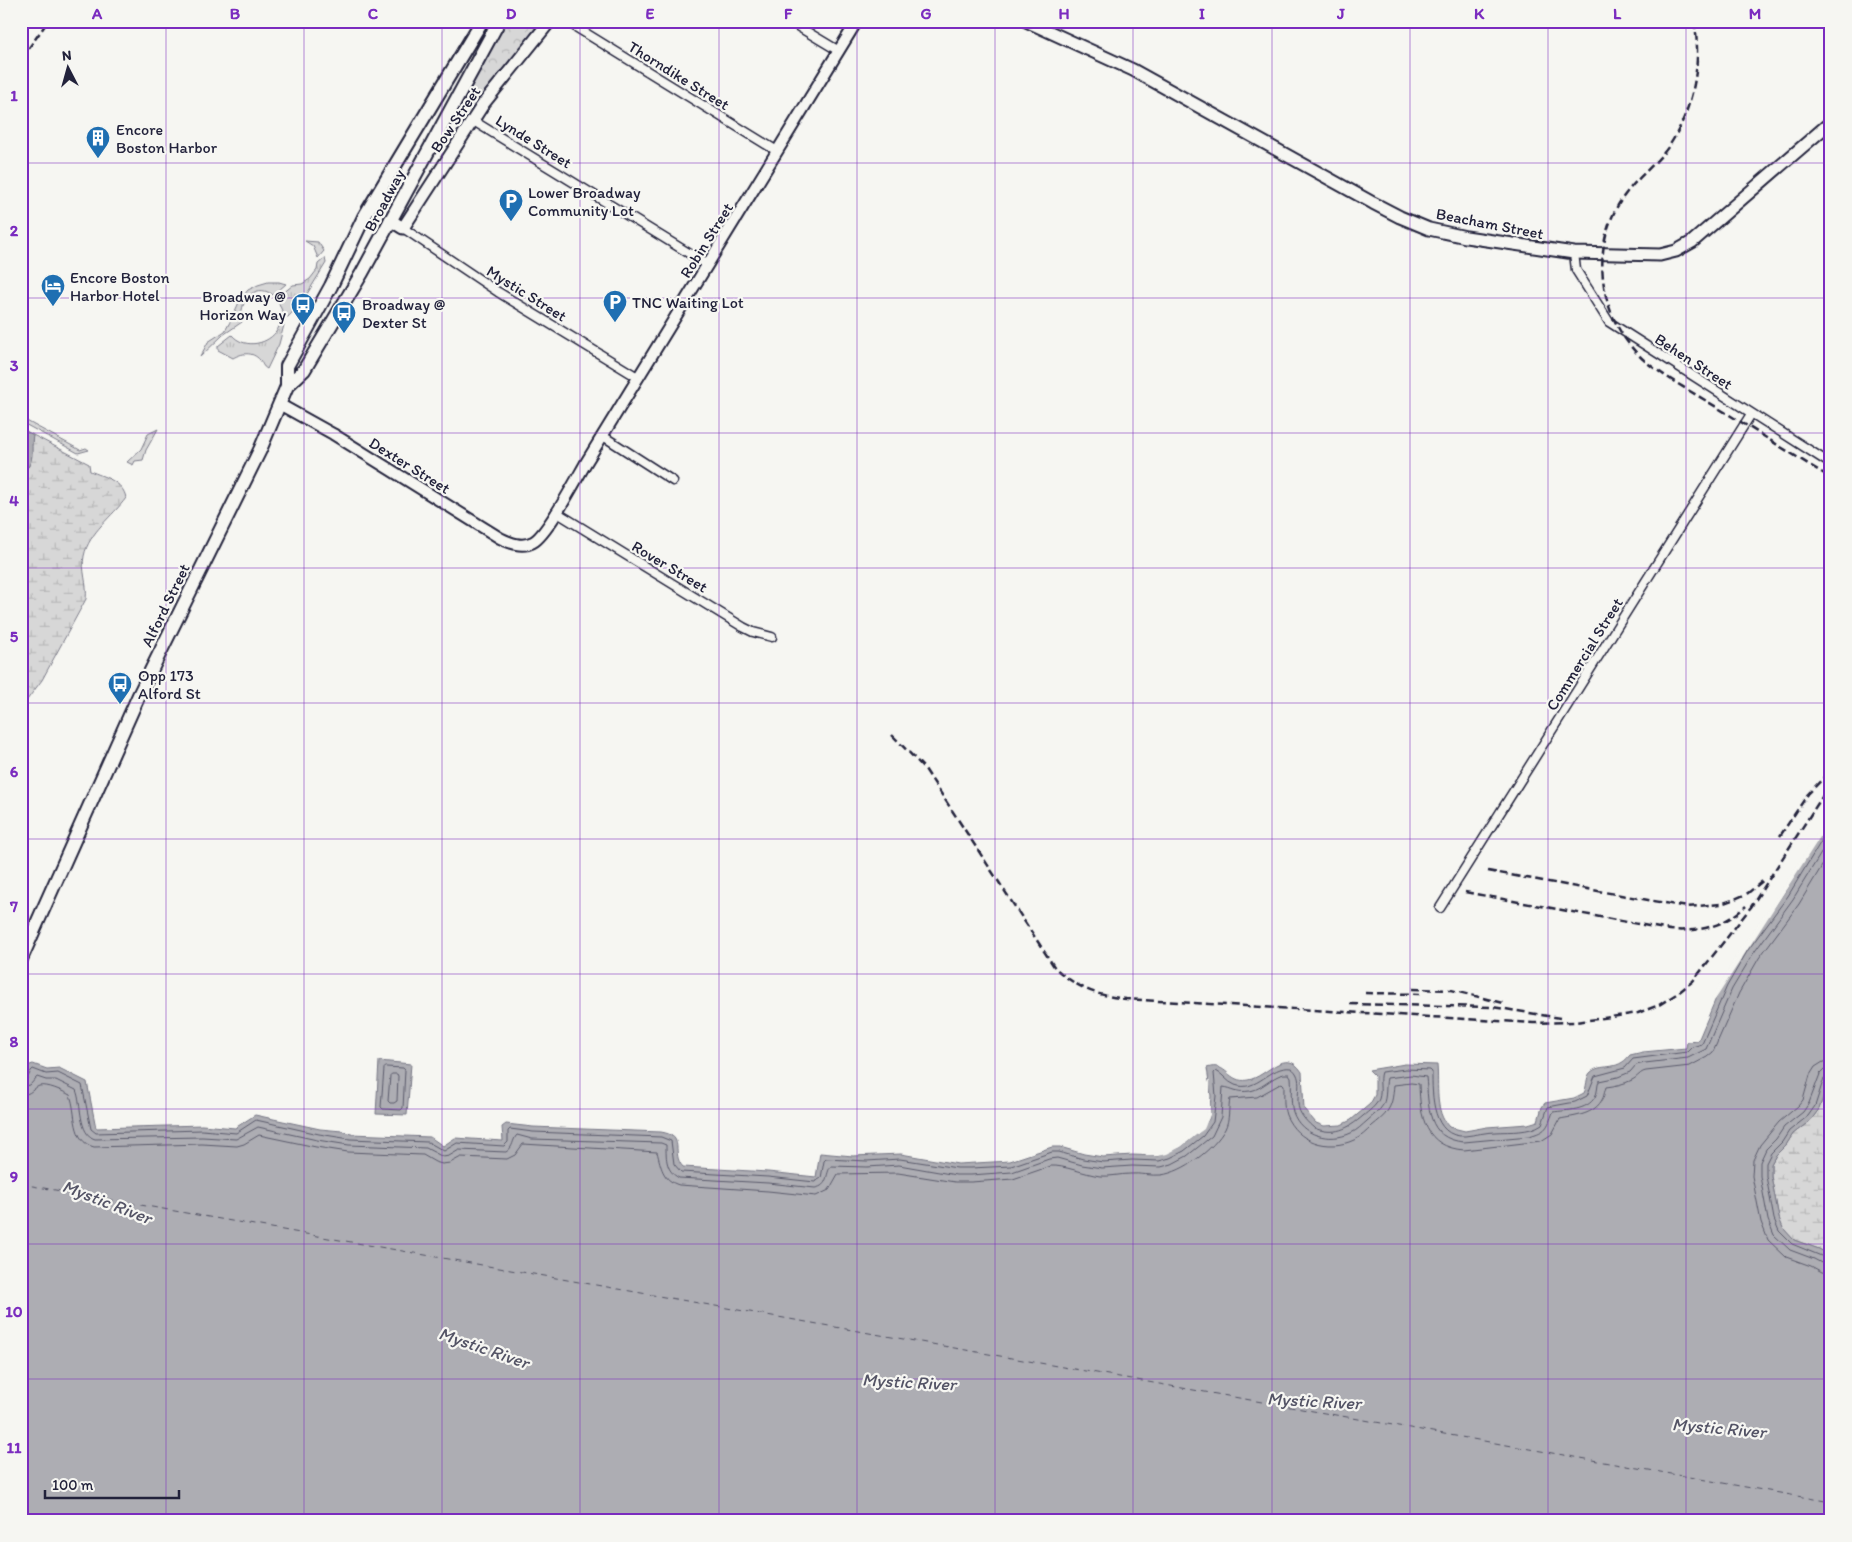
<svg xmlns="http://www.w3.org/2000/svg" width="1852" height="1542" viewBox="0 0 1852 1542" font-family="Itim,sans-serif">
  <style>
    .grass { fill: url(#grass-tufts); stroke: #7c7c89 }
    .wetland { fill: url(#wetland-marsh); stroke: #7c7c89 }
    .park { fill: url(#park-crowns); stroke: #7c7c89 }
    .garden { fill: url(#garden-dots); stroke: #7c7c89 }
    .water { fill: #adadb3; stroke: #757583 }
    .pier { fill: #f6f6f2 }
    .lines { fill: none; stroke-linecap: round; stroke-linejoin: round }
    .shore { stroke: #5a5a6b; stroke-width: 1 }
    .ferry { stroke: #535365; stroke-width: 1; stroke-dasharray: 6 5; stroke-linecap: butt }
    .minor-casing { stroke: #22223b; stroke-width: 11 }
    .tertiary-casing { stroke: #22223b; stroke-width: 14 }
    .secondary-casing { stroke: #22223b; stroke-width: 15 }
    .primary-casing { stroke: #22223b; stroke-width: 16 }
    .minor { stroke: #f6f6f2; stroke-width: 8 }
    .tertiary { stroke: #f6f6f2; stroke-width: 10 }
    .secondary { stroke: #f6f6f2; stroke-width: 11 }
    .primary { stroke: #f6f6f2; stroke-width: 12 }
    .rail { stroke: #22223b; stroke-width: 2.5; stroke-dasharray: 8 4; stroke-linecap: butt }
    .grid { fill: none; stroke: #7b2cbf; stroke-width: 1; stroke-opacity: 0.55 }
    .labels { text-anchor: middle; stroke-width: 4.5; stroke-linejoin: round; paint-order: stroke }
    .street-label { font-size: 16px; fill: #22223b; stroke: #f6f6f2 }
    .poi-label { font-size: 16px; fill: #22223b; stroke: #f6f6f2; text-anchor: start }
    .water-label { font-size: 18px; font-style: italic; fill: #535365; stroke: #f6f6f2 }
    .neatline { fill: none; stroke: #7b2cbf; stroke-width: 2 }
    .grid-label { font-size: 16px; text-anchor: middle; font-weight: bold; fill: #7b2cbf }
  </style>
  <defs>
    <pattern id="grass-tufts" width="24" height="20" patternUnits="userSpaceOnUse" patternTransform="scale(1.25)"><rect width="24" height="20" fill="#d7d7d7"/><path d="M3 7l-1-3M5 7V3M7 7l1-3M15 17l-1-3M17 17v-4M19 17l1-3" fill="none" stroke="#b8b8b9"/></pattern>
    <pattern id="wetland-marsh" width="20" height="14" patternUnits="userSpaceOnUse" patternTransform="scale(1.25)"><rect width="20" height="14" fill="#d7d7d7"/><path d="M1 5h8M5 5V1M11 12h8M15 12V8" fill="none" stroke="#b8b8b9"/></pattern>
    <pattern id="park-crowns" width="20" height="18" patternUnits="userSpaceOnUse" patternTransform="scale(1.25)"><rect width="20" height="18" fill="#d7d7d7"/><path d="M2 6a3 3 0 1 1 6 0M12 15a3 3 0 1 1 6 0" fill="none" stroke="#b8b8b9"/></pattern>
    <pattern id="garden-dots" width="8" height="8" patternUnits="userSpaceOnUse" patternTransform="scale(1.25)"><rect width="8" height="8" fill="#d7d7d7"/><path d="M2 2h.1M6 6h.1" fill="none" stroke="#b8b8b9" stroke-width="1.8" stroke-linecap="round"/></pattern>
  </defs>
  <rect width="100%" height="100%" fill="#f6f6f2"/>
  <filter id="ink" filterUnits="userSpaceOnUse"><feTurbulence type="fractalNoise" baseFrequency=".02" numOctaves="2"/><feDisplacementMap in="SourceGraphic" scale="10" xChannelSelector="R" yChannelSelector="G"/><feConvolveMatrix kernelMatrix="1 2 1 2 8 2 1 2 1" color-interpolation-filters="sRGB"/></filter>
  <g filter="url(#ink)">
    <path class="grass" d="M305 241 318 242 324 251 318 258 313 246Z
      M325 258 326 263 302 302 288 317 282 316V311L277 298 293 285 302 284 310 279 317 270 318 264Z
      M268 282H279L286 284 273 295C254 281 238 303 242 322L223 335 200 357 208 342 225 331 230 322 241 298 248 290 258 285Z
      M281 321 284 325 279 344 267 369C262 366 263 364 260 360 252 351 242 353 233 358L218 350V346L232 335C243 348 265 346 276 332 278 329 280 325 281 321Z
      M158 429 146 450 143 460 135 461 133 465 127 462 141 449 148 434Z"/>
    <path class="wetland" d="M33 435 89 464 90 471C104 477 123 481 126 498 113 516 89 532 84 556 81 570 88 584 86 599L42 680 21 708V474L29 466Z
      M1831 1075V1256L1819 1249 1794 1240 1782 1228 1779 1218 1771 1176V1164L1776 1155 1786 1145 1793 1134 1811 1120 1819 1109Z"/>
    <path class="park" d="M505 21H541L475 106 469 110 459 105Z"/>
    <path class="garden" d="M21 418 80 450 86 448 89 450 78 453 21 422Z"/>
    <path class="water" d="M21 428 33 435C30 452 37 461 21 474Z
      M1831 815V1075L1819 1109 1811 1120 1793 1134 1786 1145 1776 1155 1771 1164V1176L1779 1218 1783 1228 1794 1240 1819 1249 1831 1256V1521L21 1520V1082L27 1066 33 1064 47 1069 59 1068 87 1082 96 1128 202 1125 235 1128 255 1115 320 1129 342 1131 351 1134 430 1137 443 1146 455 1138 503 1141 502 1127 506 1124 533 1127 661 1132C687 1136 670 1153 683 1167L768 1172 816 1177 820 1153 853 1156 901 1154 958 1164 1010 1161 1052 1147H1060L1084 1154 1103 1157 1132 1155 1159 1156 1181 1147 1200 1132 1209 1119 1211 1096 1207 1068C1227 1061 1228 1084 1248 1080 1267 1077 1285 1046 1302 1072L1304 1109 1316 1123 1324 1126 1341 1125 1351 1120 1370 1104 1375 1095V1076L1369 1070 1405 1064 1437 1065C1439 1086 1434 1111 1449 1127L1465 1131 1487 1127 1528 1124 1538 1121 1542 1107 1545 1103 1574 1098 1584 1093C1587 1087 1586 1078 1590 1073 1601 1062 1616 1073 1630 1055L1643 1052 1686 1048 1687 1042 1698 1041 1722 984 1784 893Z
      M379 1061 411 1064 407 1115 376 1114Z"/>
    <path class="pier" d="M1831 812V820L1715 1000 1712 999 1742 946 1781 892Z
      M1210 1079V1115L1204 1129 1181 1147 1167 1154 1159 1156H1146L1144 1153 1159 1154 1166 1152 1180 1145 1202 1127 1207 1114 1208 1083Z"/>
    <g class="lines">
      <path class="shore" d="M1831 1061 1823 1062 1815 1067 1810 1075 1803 1100 1798 1106 1779 1122 1760 1145 1753 1160 1752 1176 1761 1222 1768 1240 1786 1257 1811 1266 1822 1272 1831 1274
        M386 1067 403 1068 405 1070 403 1108 401 1110 383 1109 381 1107 384 1069Z
        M1831 1069 1824 1070 1820 1074 1809 1103 1803 1112 1784 1127 1776 1139 1766 1149 1760 1162V1176L1768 1220 1774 1235 1790 1250 1814 1259 1825 1265 1831 1266
        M392 1074H397L398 1076 397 1101 394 1103H390L388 1101 390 1076Z
        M1831 1075 1824 1078 1815 1106 1808 1116 1789 1131 1782 1142 1771 1153 1766 1163V1176L1774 1219 1779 1231 1792 1244 1831 1260
        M21 1081 27 1079 31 1071 33 1069 46 1074 58 1073 82 1085 91 1129 96 1133 202 1130 236 1133 256 1120 319 1134 350 1139 428 1142 444 1151 457 1143 504 1146 508 1142V1131L510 1129 533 1132 661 1137 671 1141 674 1164 681 1172 768 1177 815 1182 821 1178 824 1161 826 1159 867 1161 900 1159 957 1168H971L1011 1166 1052 1152H1059L1083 1159 1103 1162 1132 1160 1159 1161 1170 1158 1184 1151 1203 1136 1213 1122 1216 1096 1214 1073 1216 1071C1223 1074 1227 1082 1235 1085 1257 1093 1270 1065 1291 1068 1305 1077 1295 1096 1299 1109 1301 1116 1308 1123 1314 1128 1334 1136 1348 1129 1363 1116 1369 1111 1376 1106 1379 1099 1382 1090 1378 1080 1381 1072L1406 1069 1430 1070 1432 1072C1432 1095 1432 1138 1465 1136 1475 1135 1486 1132 1496 1132 1511 1131 1529 1133 1542 1124L1548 1107 1575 1102 1587 1096 1595 1076 1625 1068 1633 1059 1687 1052 1692 1047 1702 1044 1727 986 1748 950 1788 896 1831 825
        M21 1087 30 1085 37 1077 46 1080H56L76 1090C82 1104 78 1134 95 1139L202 1137 236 1139 258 1127 317 1140 349 1145 426 1148 443 1157 449 1156 459 1150 506 1152C514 1147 512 1140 517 1135L532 1139 661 1143 666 1145C666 1159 666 1171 679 1178L768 1183 815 1188C829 1186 825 1174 831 1166L867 1167 899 1165 956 1175H971L1012 1172 1049 1159 1057 1158 1082 1165 1102 1168 1132 1166 1161 1167 1172 1164 1187 1156 1212 1136 1221 1117 1223 1087C1233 1088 1236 1093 1250 1091 1264 1089 1275 1072 1289 1074L1291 1077C1292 1088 1290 1101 1293 1112 1301 1136 1330 1143 1351 1133 1358 1130 1362 1125 1367 1121 1372 1116 1379 1112 1383 1105 1387 1096 1385 1087 1387 1078L1411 1075 1426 1077C1429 1106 1426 1139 1464 1142L1529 1136C1547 1131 1547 1128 1553 1112 1567 1110 1587 1111 1595 1097 1598 1092 1597 1086 1599 1081L1618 1077 1630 1072 1636 1065 1645 1063 1688 1058 1706 1049 1732 989 1753 954 1793 899 1831 837
        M21 1095C32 1094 32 1089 39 1086 48 1084 62 1091 70 1095 77 1113 71 1141 94 1147L202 1144 237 1146 244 1144 259 1135 316 1147 348 1152 423 1155 435 1162 442 1164 450 1163 461 1157 507 1159 515 1155 523 1144 657 1152C661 1166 662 1180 679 1185L768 1191 816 1196 829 1190 838 1174 898 1173 955 1182H971L1013 1179 1051 1166C1063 1165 1085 1174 1100 1176 1110 1177 1120 1174 1130 1174 1140 1173 1151 1176 1161 1175 1184 1172 1214 1149 1225 1129 1230 1119 1228 1109 1230 1099L1257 1097 1282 1083 1284 1085C1284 1095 1283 1106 1286 1115 1297 1142 1328 1152 1354 1140 1361 1137 1366 1132 1372 1126 1378 1121 1384 1117 1388 1110 1393 1102 1393 1094 1394 1085L1411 1083 1419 1084C1420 1117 1425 1147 1464 1150L1541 1141 1552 1134 1560 1119C1575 1116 1595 1115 1603 1098 1604 1095 1605 1090 1606 1087 1615 1086 1624 1084 1632 1080 1638 1077 1640 1072 1646 1071L1690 1066 1707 1057 1713 1052 1739 993 1759 958 1799 904 1831 851"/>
      <path class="ferry" d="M21 1184 1831 1502"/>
      <defs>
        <path id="minor" d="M566 21 777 151
          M789 21 839 51
          M472 120 708 265
          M403 228 498 292 639 378
          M1574 253 1576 270 1609 322 1831 464
          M603 436 673 481
          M556 512 743 627 753 632 772 637
          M1440 908 1751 414"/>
        <path id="tertiary" d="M279 404 333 434 500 538C510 543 522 548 533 542 547 535 577 478 587 461L857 21"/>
        <path id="secondary" d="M1026 21 1133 70 1373 203 1400 217 1429 229 1466 237 1574 253 1660 255 1676 251 1692 242 1831 122
          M390 220 403 228 484 103 550 21"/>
        <path id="primary" d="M287 386 304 370 362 273 499 21
          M21 959 139 695 260 450 287 386V366L331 286 364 217 482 21"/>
      </defs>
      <use href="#minor" class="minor-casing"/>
      <use href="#tertiary" class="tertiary-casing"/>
      <use href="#secondary" class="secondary-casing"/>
      <use href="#primary" class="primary-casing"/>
      <use href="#minor" class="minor"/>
      <use href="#tertiary" class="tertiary"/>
      <use href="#secondary" class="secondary"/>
      <use href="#primary" class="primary"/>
      <path class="rail" d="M1694 21C1702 61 1694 103 1674 138 1661 161 1639 175 1624 196 1588 246 1598 320 1645 361 1667 379 1694 393 1718 408 1756 431 1793 455 1831 478
        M21 59 48 21
        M892 735 925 769 1055 968C1079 989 1095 995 1126 999L1533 1023 1576 1022 1638 1013 1659 1005 1678 993 1693 981 1751 907 1831 783
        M1780 836 1808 794 1831 770
        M1488 871 1687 907 1721 904 1735 899 1748 893 1765 879
        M1465 892 1670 930C1700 932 1723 927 1746 906
        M1412 989 1451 990 1503 1003
        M1365 993 1420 994
        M1350 1004 1493 1007 1560 1018"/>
    </g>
  </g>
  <path class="grid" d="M166 21V1521M304 21V1521M442 21V1521M580 21V1521M719 21V1521M857 21V1521M995 21V1521M1133 21V1521M1272 21V1521M1410 21V1521M1548 21V1521M1686 21V1521M21 163H1831M21 298H1831M21 433H1831M21 568H1831M21 703H1831M21 839H1831M21 974H1831M21 1109H1831M21 1244H1831M21 1379H1831"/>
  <defs>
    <symbol id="building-pin" viewBox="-11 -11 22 30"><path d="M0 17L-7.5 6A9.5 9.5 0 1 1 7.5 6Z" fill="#1f6fb2" stroke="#f6f6f2"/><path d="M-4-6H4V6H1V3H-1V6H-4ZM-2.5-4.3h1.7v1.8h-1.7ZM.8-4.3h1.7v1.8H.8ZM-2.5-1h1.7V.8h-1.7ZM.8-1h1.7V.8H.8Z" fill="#fff"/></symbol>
    <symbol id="parking-pin" viewBox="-11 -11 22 30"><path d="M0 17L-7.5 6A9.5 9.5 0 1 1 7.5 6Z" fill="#1f6fb2" stroke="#f6f6f2"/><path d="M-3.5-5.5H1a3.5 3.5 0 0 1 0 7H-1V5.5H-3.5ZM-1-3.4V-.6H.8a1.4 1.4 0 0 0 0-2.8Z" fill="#fff"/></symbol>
    <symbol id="hotel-pin" viewBox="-11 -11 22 30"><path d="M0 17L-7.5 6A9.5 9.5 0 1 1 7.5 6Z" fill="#1f6fb2" stroke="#f6f6f2"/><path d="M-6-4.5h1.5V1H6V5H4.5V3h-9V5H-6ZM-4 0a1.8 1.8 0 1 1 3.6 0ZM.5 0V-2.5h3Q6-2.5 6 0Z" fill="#fff"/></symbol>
    <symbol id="bus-pin" viewBox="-11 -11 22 30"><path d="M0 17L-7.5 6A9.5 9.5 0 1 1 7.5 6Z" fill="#1f6fb2" stroke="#f6f6f2"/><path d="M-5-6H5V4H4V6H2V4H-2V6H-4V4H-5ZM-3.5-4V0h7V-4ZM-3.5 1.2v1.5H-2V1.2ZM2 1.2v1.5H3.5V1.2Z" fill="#fff"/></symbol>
  </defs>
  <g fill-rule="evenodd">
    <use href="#building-pin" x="84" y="124" width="28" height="38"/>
    <use href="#parking-pin" x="497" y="187" width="28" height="38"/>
    <use href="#hotel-pin" x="39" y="272" width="28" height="38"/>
    <use href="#parking-pin" x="601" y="288" width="28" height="38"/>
    <use href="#bus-pin" x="289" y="291" width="28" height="38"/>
    <use href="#bus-pin" x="330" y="299" width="28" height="38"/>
    <use href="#bus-pin" x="106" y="670" width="28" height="38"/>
  </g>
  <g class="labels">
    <g class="street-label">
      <text transform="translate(679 75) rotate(32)" y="6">Thorndike Street</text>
      <text transform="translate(455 119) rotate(-56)" y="6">Bow Street</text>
      <text transform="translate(534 141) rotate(32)" y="6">Lynde Street</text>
      <text transform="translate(384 200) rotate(-62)" y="6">Broadway</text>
      <text transform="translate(1490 223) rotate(11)" y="6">Beacham Street</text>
      <text transform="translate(706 240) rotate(-58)" y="6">Robin Street</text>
      <text transform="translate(527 293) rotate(32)" y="6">Mystic Street</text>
      <text transform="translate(1694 361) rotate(33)" y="6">Behen Street</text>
      <text transform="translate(410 465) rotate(32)" y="6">Dexter Street</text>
      <text transform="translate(670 566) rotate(31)" y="6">Rover Street</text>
      <text transform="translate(165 605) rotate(-64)" y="6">Alford Street</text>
      <text transform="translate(1584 654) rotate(-58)" y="6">Commercial Street</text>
    </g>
    <g class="poi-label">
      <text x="116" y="135">Encore<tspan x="116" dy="18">Boston Harbor</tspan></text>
      <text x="528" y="198">Lower Broadway<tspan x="528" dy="18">Community Lot</tspan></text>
      <text x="70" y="283">Encore Boston<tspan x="70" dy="18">Harbor Hotel</tspan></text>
      <text x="286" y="302" text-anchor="end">Broadway @<tspan x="286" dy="18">Horizon Way</tspan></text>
      <text x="632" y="308">TNC Waiting Lot</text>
      <text x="362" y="310">Broadway @<tspan x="362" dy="18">Dexter St</tspan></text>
      <text x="138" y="681">Opp 173<tspan x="138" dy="18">Alford St</tspan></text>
    </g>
    <g class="water-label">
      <text transform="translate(107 1202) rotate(21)" y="6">Mystic River</text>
      <text transform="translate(484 1348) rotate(19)" y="6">Mystic River</text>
      <text transform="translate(909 1382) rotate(3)" y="6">Mystic River</text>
      <text transform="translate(1314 1401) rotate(3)" y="6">Mystic River</text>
      <text transform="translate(1719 1428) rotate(5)" y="6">Mystic River</text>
    </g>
  </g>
  <rect width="1852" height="1542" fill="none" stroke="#f6f6f2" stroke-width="55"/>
  <g transform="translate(68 68) rotate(354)" stroke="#f6f6f2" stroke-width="4" paint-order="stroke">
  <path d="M0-4L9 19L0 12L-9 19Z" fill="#22223b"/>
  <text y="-8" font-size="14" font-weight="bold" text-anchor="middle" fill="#22223b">N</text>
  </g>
  <path d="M45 1490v8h134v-8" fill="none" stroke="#22223b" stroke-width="2.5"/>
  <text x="52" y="1490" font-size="15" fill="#22223b" stroke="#f6f6f2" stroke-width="4" paint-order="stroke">100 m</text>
  <rect x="28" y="28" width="1796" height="1486" class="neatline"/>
  <g class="grid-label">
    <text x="97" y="19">A</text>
    <text x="235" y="19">B</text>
    <text x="373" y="19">C</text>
    <text x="511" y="19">D</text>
    <text x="650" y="19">E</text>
    <text x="788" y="19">F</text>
    <text x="926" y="19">G</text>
    <text x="1064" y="19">H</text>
    <text x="1202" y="19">I</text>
    <text x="1341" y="19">J</text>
    <text x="1479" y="19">K</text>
    <text x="1617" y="19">L</text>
    <text x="1755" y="19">M</text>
    <text x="14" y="101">1</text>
    <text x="14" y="236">2</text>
    <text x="14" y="371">3</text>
    <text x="14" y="506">4</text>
    <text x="14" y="642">5</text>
    <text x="14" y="777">6</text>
    <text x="14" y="912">7</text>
    <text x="14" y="1047">8</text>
    <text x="14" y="1182">9</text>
    <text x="14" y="1317">10</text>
    <text x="14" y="1453">11</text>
  </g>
</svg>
